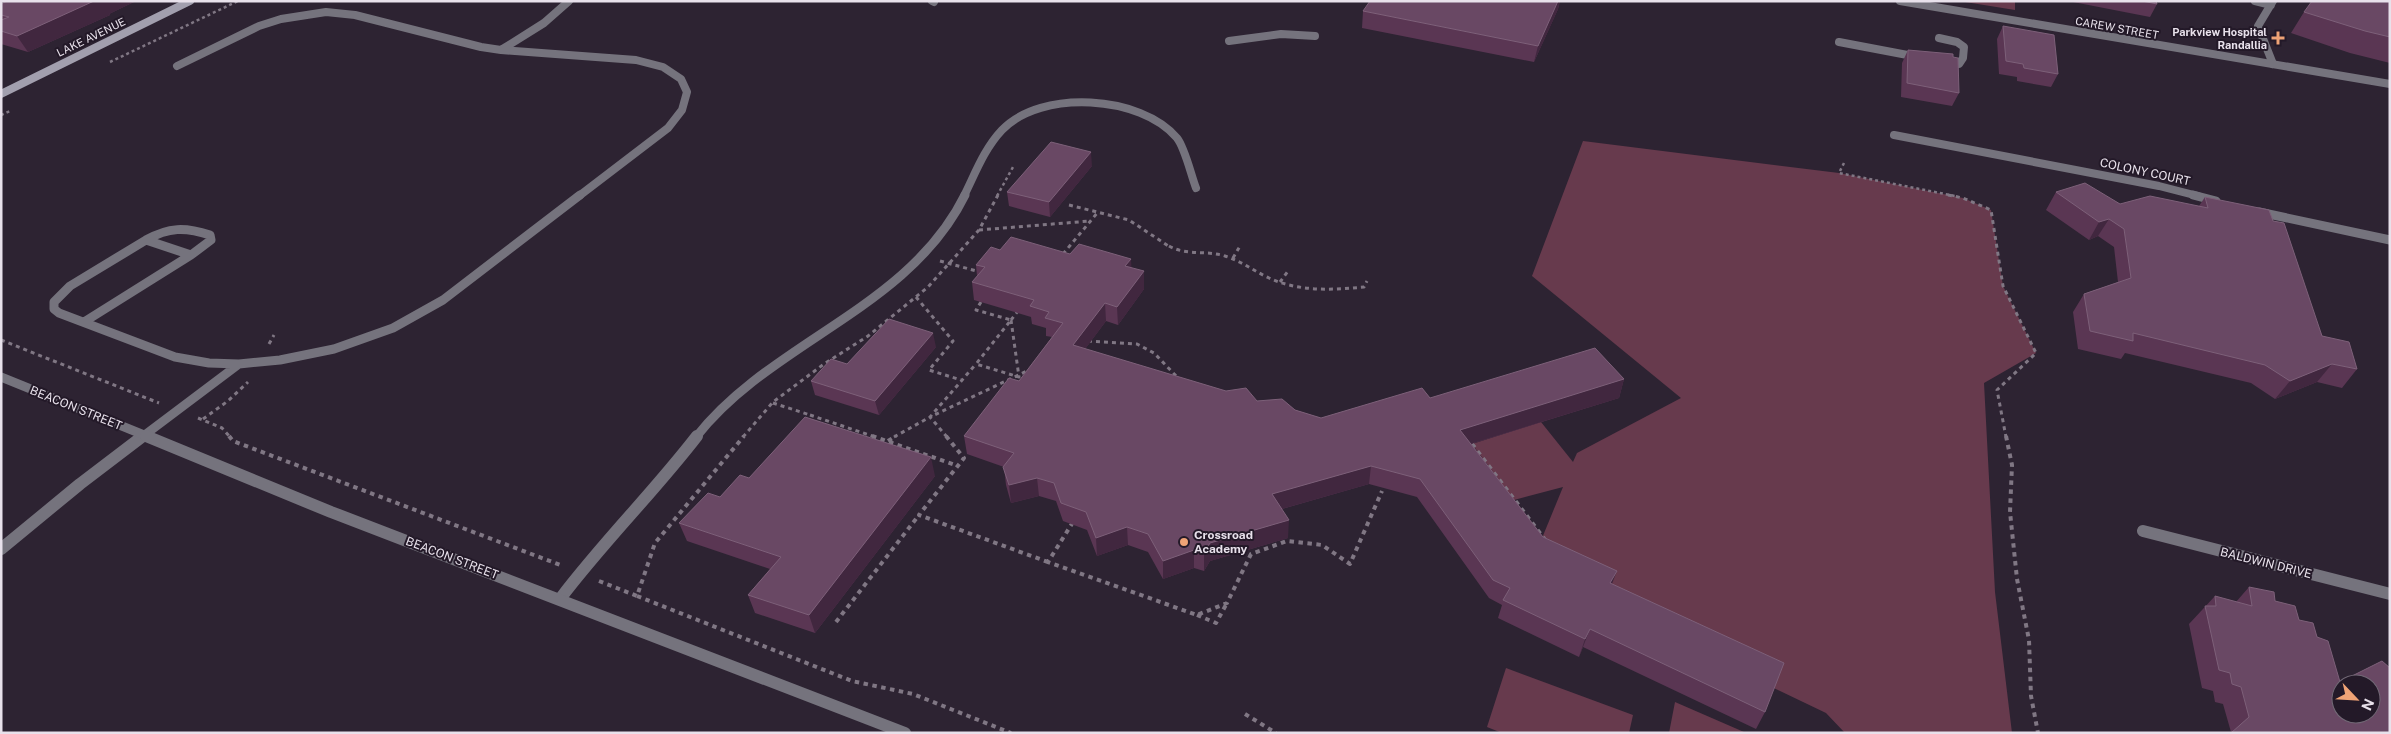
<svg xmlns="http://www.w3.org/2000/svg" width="2391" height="734" viewBox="0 0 2391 734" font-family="'Public Sans',sans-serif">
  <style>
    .green { fill: #673a4d }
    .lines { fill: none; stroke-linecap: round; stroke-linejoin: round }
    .path-far2 { stroke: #807784; stroke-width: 2.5; stroke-dasharray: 3 3; stroke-linecap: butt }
    .path-far1 { stroke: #807784; stroke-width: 3; stroke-dasharray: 4 4; stroke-linecap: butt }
    .path { stroke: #807784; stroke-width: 4; stroke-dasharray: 4.5 4.5; stroke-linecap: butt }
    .lane-far2 { stroke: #75737d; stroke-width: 8 }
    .lane-far1 { stroke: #75737d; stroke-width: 9 }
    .lane { stroke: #75737d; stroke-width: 12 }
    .street-far2 { stroke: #75737d; stroke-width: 8 }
    .street-far1 { stroke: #75737d; stroke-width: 9 }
    .street { stroke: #75737d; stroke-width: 12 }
    .secondary { stroke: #a29fae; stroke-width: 8 }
    .wall { fill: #5a3653 }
    .shaded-wall { fill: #41273f }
    .building { fill: #694864; stroke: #7d6079; fill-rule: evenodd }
    .poi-dot { fill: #efa376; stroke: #231928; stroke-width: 2 }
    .labels { text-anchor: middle; stroke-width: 4; stroke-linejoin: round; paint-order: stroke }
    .far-street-label { font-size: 11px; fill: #e8e1eb; stroke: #231928 }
    .far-poi-label { font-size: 11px; font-weight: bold; fill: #e8e1eb; stroke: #231928; text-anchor: end }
    .street-label { font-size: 12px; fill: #e8e1eb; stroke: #231928 }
    .poi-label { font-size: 12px; font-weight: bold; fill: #e8e1eb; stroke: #231928; text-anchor: start }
  </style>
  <rect width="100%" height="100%" fill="#2d2332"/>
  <path class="green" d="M1959 1H2015V10Z
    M1583 141 1839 173 1963 198 1991 210 2003 286 2036 353 1984 383 1995 592 2012 733H1845L1826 713 1713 659 1540 543 1563 487 1514 500 1472 444 1541 422 1573 462 1577 453 1681 398 1532 276Z
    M1506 668 1633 715 1629 733H1502L1487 727Z
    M1675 702 1744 732V733H1669Z"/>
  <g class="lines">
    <path class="path-far2" d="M110 62 238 1
      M1 115 10 111
      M1844 163 1839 173 1955 196
      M997 196 1013 167"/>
    <path class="path-far1" d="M1948 195 1963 198 1991 210 2003 286 2036 353 1997 390 2006 437
      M1069 205 1129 220 1170 247
      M979 230 1090 221
      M1169 246C1187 256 1206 250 1225 256 1241 261 1254 271 1269 278 1299 292 1333 290 1364 287L1367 281
      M1063 254 1098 212
      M1233 258 1240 246
      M940 261 980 272
      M1280 282 1288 271
      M916 297 953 341 929 370 961 380
      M981 302 976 310 1011 320
      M1011 320 1019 377 976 364Z
      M1011 320 1018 311
      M1 340 159 403
      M1088 341 1137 344 1154 353 1179 379
      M269 344 274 335
      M773 403 810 415
      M810 415 875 437
      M198 418 222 428 230 437
      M203 419 228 401 248 382
      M743 437 773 402 824 364 868 336 928 287 979 230 998 195
      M894 437 930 417 976 364
      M947 437 930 417 1027 371"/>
    <path class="path" d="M229 436 233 441 563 566
      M872 436 958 466
      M946 436 964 458 919 515 1048 562
      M2006 436 2012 465 2010 512 2017 579 2029 640 2031 696 2038 733
      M888 441 896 436
      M1472 444 1546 541
      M1073 522 1048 562 1197 615 1227 603 1251 554 1287 541 1322 545 1350 564 1382 491
      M599 581 637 596 655 543 744 436
      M637 596 852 681 913 694 1011 733
      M1197 615 1216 623 1227 603
      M836 622 919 515
      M1245 714 1276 733"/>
    <path class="lane-far2" d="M932 1 934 2
      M2255 1 2271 5
      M2273 1 2258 26 2273 64
      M1939 38 1957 42 1964 47 1963 58 1959 64 1945 61
      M1229 41 1281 34 1315 36
      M1839 42 1918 57
      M501 50 636 60 663 67 681 79 687 92 682 110 668 128 579 196
      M177 66 259 26 281 19 326 12 355 15 481 47 501 50 544 23 569 1
      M964 196C975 174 984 149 1002 130 1041 89 1141 95 1177 138 1185 148 1191 175 1196 188"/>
    <path class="lane-far1" d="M146 240C169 227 185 227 210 235L211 240 191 255
      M84 322 191 255 146 240 70 286 54 302V309L59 313 175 357 209 363 239 364
      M142 437 239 364 280 360 334 349 393 328 443 300 580 195
      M696 437C771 341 909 309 965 195"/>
    <path class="lane" d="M1 549 80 484 143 436
      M560 599C603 542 653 493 697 436"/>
    <path class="street-far2" d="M1900 1 2390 84
      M1894 135 2159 186 2198 196"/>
    <path class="street-far1" d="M2193 195 2216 201
      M2259 212 2390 240
      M1 377 149 437"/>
    <path class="street" d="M146 436 331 512 905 733
      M2143 531 2390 594"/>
    <path class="secondary" d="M1 94 190 1"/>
  </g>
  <path class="wall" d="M7 1H136L109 14 110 15 28 52 1 44V4Z
    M1370 1H1560L1558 9 1534 62 1362 28 1363 11Z
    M2068 1H2156L2157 4 2150 17Z
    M2390 1V63L2350 53 2291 33 2304 12Z
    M2003 26 2058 74 2051 87 2017 81V77L1999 74 1997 39Z
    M1908 50 1953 57 1959 93 1952 106 1901 97 1902 63Z
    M1092 166 1050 217 1009 206 1007 192Z
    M2056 192 2120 204 2199 206 2205 197 2273 221 2322 336 2357 369 2342 388 2317 382 2275 399 2251 383 2125 353 2121 359 2078 349 2073 312 2084 294 2118 282 2114 247 2098 236 2089 240 2046 210Z
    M1000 250 1131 259V268L1144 289 1118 325 1106 321 1085 349 1257 401 1295 410 1321 418 1430 398 1624 379 1619 398 1471 444 1543 537 1612 584 1765 712 1756 729 1583 647 1579 657 1498 618 1502 605 1489 598 1417 497 1369 484 1282 509 1288 538 1210 561 1204 571 1194 568 1163 579 1148 552 1128 545 1097 556 1087 530 1063 521 1056 501 1039 496 1011 503 1006 485 1004 467 967 454 964 436 1019 381 1052 337 1046 336V328L1032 324 1031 317 974 300 972 282 977 276 976 265Z
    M936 347 879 415 815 395 811 381 847 364Z
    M935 476 815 633 755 613 748 595 770 569 687 541 679 523 749 478Z
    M2249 587 2275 601 2299 620 2317 637 2340 682 2390 668 2231 732 2223 704 2215 702 2213 691 2202 688 2189 624 2215 596 2236 602Z"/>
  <path class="shaded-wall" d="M94 1H136L109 14 110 15 28 52 17 36Z
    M1558 1H1560L1558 9 1534 62 1538 46Z
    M1091 152 1092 166 1050 217 1049 202Z
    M2109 219 2098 236 2089 240 2099 222Z
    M1131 259 1132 276 1125 266Z
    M1144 271V289L1118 325 1117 307Z
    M1105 303 1106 321 1074 364 1073 345Z
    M933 333 936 347 879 415 875 401Z
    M2332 364 2317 382 2275 399 2290 381Z
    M1624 379 1619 398 1457 448 1460 430Z
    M931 457 935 476 815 633 809 615Z
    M1371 466 1369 484 1271 512 1272 494Z
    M1037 478 1039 496 1011 503 1009 485Z
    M1289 520 1288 538 1210 561 1204 571V553L1210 543Z
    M1127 527 1128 545 1097 556 1096 538Z
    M1194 550V568L1163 579V561Z
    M1617 571 1610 589V583Z
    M1590 629 1583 647 1579 657 1585 639Z"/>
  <path class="building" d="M7 1H94L17 36 1 31V20L9 17 1 15V4Z
    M1370 1H1558L1538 46 1363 11Z
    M2142 1H2156L2157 4Z
    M2312 1H2390V37L2365 31 2304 12Z
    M2003 26 2054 35 2058 74 2024 68 2023 64 2006 61Z
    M1908 50 1953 54V57L1958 58 1959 93 1907 83Z
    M1051 142 1091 152 1049 202 1007 192Z
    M2085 183 2120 204 2150 196 2208 208 2205 197 2269 210 2273 221 2284 223 2322 336 2349 342 2357 369 2332 364 2290 381 2265 365 2133 333V341L2090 331 2084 294 2131 278 2124 229 2109 219 2099 222 2056 192Z
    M1011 237 1070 254 1079 244 1131 259 1125 266 1144 271 1117 307 1105 303 1073 345 1226 391 1246 388 1257 401 1282 399 1295 410 1321 418 1422 388 1430 398 1595 348 1624 379 1460 430 1543 537 1617 571 1610 583 1784 663 1765 712 1590 629 1585 639 1503 600 1510 588 1493 580 1420 479 1371 466 1272 494 1289 520 1210 543 1204 553 1194 550 1163 561 1148 534 1127 527 1096 538 1086 512 1061 503 1054 483 1037 478 1009 485 1003 467 1014 453 964 436 1009 378 1019 381 1063 323 1045 318 1049 312 1030 306 1034 300 972 282 985 267 976 265 991 247 1000 250Z
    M889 319 933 333 875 401 811 381 831 359 847 364Z
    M805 417 931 457 809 615 748 595 781 557 679 523 708 493 720 497 740 475 749 478Z
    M2249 587 2274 592 2275 601 2295 606 2299 620 2313 623 2317 637 2328 641 2340 682 2382 661 2390 668V733H2231L2249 717 2241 687 2232 684 2230 673 2219 670 2205 606H2216L2215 596 2252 606ZM2341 684H2371V714H2341Z"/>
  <g class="poi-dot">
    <path d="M2275.5 30.5h5v5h5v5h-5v5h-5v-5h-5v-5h5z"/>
    <circle cx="1184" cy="542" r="5"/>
  </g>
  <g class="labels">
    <g class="far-street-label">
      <text transform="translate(2117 28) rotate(10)" y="4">CAREW STREET</text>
      <text transform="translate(91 37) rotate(-26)" y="4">LAKE AVENUE</text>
    </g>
    <g class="far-poi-label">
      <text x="2267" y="36">Parkview Hospital<tspan x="2267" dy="13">Randallia</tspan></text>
    </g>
    <g class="street-label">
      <text transform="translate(2145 172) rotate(12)" y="4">COLONY COURT</text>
      <text transform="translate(76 408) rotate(22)" y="4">BEACON STREET</text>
      <text transform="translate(452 558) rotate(21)" y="4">BEACON STREET</text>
      <text transform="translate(2266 563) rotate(14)" y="4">BALDWIN DRIVE</text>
    </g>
    <g class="poi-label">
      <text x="1194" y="539">Crossroad<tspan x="1194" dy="14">Academy</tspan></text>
    </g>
  </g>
  <rect width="2391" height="734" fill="none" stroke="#e8e1eb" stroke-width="5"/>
  <g transform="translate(2356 699) rotate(115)"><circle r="24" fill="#231928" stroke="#726976"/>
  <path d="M0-4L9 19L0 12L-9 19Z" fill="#efa376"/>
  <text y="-8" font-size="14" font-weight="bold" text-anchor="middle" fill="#e8e1eb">N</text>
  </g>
</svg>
